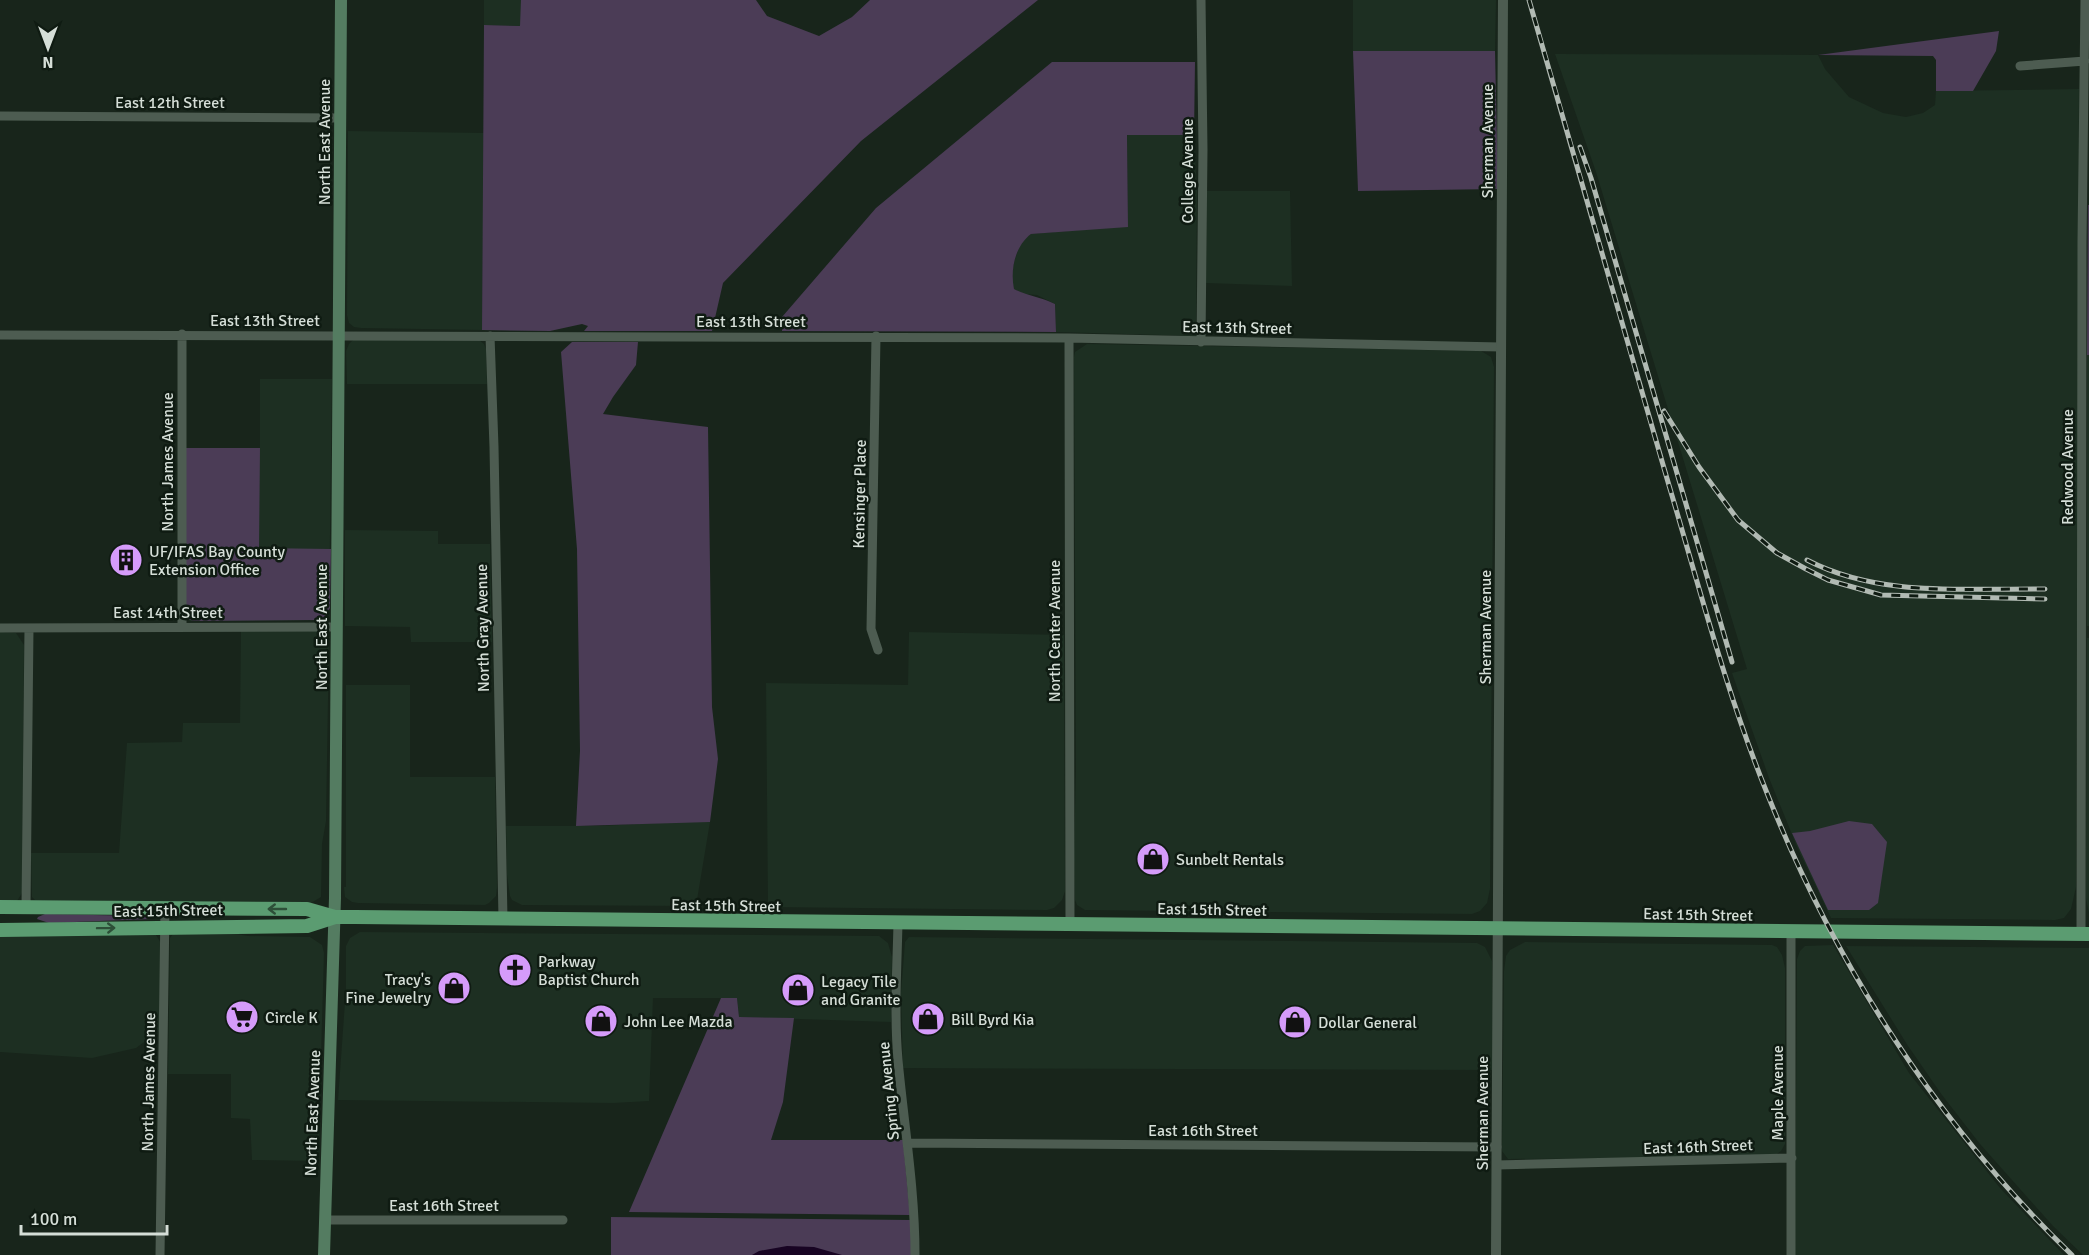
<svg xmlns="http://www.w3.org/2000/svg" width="2089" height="1255" viewBox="0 0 2089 1255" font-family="Signika,sans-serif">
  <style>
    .built { fill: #1d2f22 }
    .green { fill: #4b3c56 }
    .water { fill: #180423 }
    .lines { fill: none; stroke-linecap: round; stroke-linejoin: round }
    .minor { stroke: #4d5c51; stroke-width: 9 }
    .tertiary { stroke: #4d5c51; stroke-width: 10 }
    .secondary { stroke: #547c61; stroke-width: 12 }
    .primary { stroke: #5b9c71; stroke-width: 14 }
    .rail-casing { stroke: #b1bab3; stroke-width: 5 }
    .rail { stroke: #0f1b12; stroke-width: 3; stroke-dasharray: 9; stroke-linecap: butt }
    .oneway { stroke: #2d4f38 }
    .labels { text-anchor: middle; stroke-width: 5; stroke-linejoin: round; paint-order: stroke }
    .street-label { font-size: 16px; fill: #d5ded7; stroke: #0f1b12 }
    .poi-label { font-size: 16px; fill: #d5ded7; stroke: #0f1b12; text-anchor: start }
  </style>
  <rect width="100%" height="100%" fill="#18251b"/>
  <path class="built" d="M484 0H521V26L484 25Z
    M1353 0H1496L1495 51H1353Z
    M1555 54 1818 55 1825 69 1849 97 1883 113 1906 117 1923 113 1935 105 1936 91 2079 89 2076 887 2071 909 2064 918 2055 920 1831 918 1798 849 1769 778 1732 673 1747 669 1596 172Z
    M348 131 484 133 482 330 361 328 354 327 349 323 347 315Z
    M1127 135H1194L1197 191 1196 336 1056 332 1055 304 1037 295 1024 294 1014 289 1011 277 1015 259 1022 240 1031 234 1128 226Z
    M1207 191H1290L1292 286 1206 283Z
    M353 340H479L484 344 486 349 487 384H347L346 351 349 344Z
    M1087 344 1481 351 1491 357 1494 367 1490 889 1487 903 1480 911 1472 914 1085 910 1077 905 1075 900 1074 857 1076 769 1074 357 1075 352Z
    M2087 355H2089V626H2087Z
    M260 379H332L329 612 325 617 316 620 190 621 187 619 186 448H260Z
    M345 530 438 531V544H490L492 642H411L410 627 345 626Z
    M241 631H322L329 639 326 821 322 844 321 897 311 903 35 900 32 897 31 853H119L127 743 182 742 183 723H240Z
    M0 632 16 633 24 645 22 893 17 901H0Z
    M909 632 1064 635 1065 891 1062 900 1054 908 1047 910 768 907 766 683 908 685Z
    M2087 638H2089V913L2086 898V849Z
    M346 685H410V777H495L497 887 496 896 489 903 485 905 358 903 352 902 345 897 344 887H346Z
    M699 821 710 822 696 906 522 905 512 900 510 896 507 875 506 826H599Z
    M225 932 248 936 310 937 322 945 324 953 318 1161 252 1160 250 1119 231 1118V1074H168L170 938 173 934Z
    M360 932 879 936 888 943 892 957 891 1022 739 1017 737 998H653L649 1101 613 1103 338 1100 346 988V946L350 938Z
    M156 935 161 943 159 1031 136 1048 92 1058 0 1052V936Z
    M909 937 1477 943 1485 947 1492 961 1493 1070 903 1068 901 993 905 942Z
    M1525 942 1772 945 1777 947 1782 955 1785 968V1144L1781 1151 1773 1157 1508 1159 1502 1151 1504 971 1506 956 1510 950Z
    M1833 945 1909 1073 2000 1188 2064 1255H1795L1797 959 1800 951 1805 946Z
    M1846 946 2089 948V1255H2083L2053 1226 1980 1144 1942 1095 1908 1046Z"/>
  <path class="green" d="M521 0H756L767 16 819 36 852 17 870 0H1038L861 141 723 283 712 331H584L588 326 582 324 550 331 482 330 484 25 520 26Z
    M1999 31 1996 51 1973 91H1936V60L1933 56 1818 55Z
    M1353 51H1495L1498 189 1358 191Z
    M1052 62H1195L1194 135H1127L1128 227 1031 234C1015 246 1010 270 1014 289 1027 296 1041 297 1055 304L1056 332 782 331V317L876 208Z
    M2088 205H2089V355H2087Z
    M572 342H638L636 365 613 397 603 414 708 427 712 707 718 759 710 822 576 826 580 751 577 549 561 352Z
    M186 448H260L259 548 331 549 330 608 325 617 316 620 194 621 187 619 185 614Z
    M1849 821 1872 824 1887 842 1878 903 1869 910H1828L1792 833 1810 831Z
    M45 914 142 916 151 919 49 923 37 919 38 917Z
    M721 998H737L739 1017 794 1018 783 1102 771 1140H903L910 1215 629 1212Z
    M611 1217 911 1220V1255H611Z"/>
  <path class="water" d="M787 1246 814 1247 842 1255H752L759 1251Z"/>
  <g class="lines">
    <path class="minor" d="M2020 66 2085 61
      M0 116 340 118
      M182 334V626
      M0 335 1069 338 1501 347
      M490 336 494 447 503 919
      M876 336 871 629 878 650
      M1069 338 1070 924
      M1201 342 1203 149 1201 0
      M0 628 337 627
      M26 907 29 628
      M898 923C897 968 894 1014 898 1060 904 1125 915 1189 915 1255
      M2081 934 2082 242 2085 0
      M908 1143 1497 1147
      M1497 1165 1792 1158
      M326 1220H563
      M160 1255 165 909
      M1791 1255V931"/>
    <path class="tertiary" d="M1496 1255 1503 0"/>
    <path class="secondary" d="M324 1255 335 898 341 0"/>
    <path class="primary" d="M0 907 307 909 335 917H355L2089 934
      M0 930 307 926 335 917"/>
    <defs>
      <path id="rail" d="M1529 0C1576 160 1621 321 1668 482 1699 586 1726 692 1767 793 1835 964 1939 1127 2072 1255
        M1580 147 1591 178 1732 662
        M1664 411 1699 467 1738 520 1777 553 1806 569 1828 580 1881 595 2045 599
        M1807 560C1880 598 1966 588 2045 589"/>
    </defs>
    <use href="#rail" class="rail-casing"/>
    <use href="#rail" class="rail"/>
  </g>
  <defs><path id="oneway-shaft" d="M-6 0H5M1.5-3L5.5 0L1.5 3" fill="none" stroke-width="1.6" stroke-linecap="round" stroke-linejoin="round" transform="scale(1.5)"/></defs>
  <g class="oneway">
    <use href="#oneway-shaft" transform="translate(277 909) rotate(180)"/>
    <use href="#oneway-shaft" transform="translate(106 928) rotate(-1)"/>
  </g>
  <defs>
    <symbol id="building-disc" viewBox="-11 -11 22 22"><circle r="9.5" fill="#d59bfa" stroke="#0f1b12"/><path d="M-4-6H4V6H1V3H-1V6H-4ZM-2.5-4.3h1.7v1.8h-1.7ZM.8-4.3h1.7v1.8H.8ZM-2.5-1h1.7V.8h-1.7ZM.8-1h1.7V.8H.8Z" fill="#111"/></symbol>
    <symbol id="shop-disc" viewBox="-11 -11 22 22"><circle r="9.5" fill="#d59bfa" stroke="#0f1b12"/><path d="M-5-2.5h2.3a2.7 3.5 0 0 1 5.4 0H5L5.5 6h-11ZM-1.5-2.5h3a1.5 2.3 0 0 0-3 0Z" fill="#111"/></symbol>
    <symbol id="church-disc" viewBox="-11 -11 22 22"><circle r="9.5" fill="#d59bfa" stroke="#0f1b12"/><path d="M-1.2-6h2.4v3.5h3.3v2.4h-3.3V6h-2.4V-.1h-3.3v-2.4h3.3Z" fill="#111"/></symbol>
    <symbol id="supermarket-disc" viewBox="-11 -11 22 22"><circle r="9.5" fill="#d59bfa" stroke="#0f1b12"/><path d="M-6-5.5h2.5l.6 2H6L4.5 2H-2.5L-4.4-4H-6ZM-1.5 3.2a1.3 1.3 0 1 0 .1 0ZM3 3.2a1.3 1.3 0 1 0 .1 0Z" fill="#111"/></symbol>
  </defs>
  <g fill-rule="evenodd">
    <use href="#building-disc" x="107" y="541" width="38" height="38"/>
    <use href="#shop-disc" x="1134" y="840" width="38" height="38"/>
    <use href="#church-disc" x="496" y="951" width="38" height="38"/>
    <use href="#shop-disc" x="435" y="969" width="38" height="38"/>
    <use href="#shop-disc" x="779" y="971" width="38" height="38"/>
    <use href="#supermarket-disc" x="223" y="998" width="38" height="38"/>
    <use href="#shop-disc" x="909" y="1000" width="38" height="38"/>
    <use href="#shop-disc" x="582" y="1002" width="38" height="38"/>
    <use href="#shop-disc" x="1276" y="1003" width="38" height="38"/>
  </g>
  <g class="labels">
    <g class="street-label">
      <text x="170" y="108">East 12th Street</text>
      <text transform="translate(1487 141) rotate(-90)" y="6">Sherman Avenue</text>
      <text transform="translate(324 142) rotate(-90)" y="6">North East Avenue</text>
      <text transform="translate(1187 171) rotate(-90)" y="6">College Avenue</text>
      <text x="265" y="326">East 13th Street</text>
      <text x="751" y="327">East 13th Street</text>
      <text transform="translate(1237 327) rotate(1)" y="6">East 13th Street</text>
      <text transform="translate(167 462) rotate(-90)" y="6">North James Avenue</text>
      <text transform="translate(2067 467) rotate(-90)" y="6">Redwood Avenue</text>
      <text transform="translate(859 494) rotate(-89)" y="6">Kensinger Place</text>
      <text x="168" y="618">East 14th Street</text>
      <text transform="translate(321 627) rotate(-90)" y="6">North East Avenue</text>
      <text transform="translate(1485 627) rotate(-90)" y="6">Sherman Avenue</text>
      <text transform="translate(482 628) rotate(-91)" y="6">North Gray Avenue</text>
      <text transform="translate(1054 631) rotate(-90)" y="6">North Center Avenue</text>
      <text transform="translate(726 905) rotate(1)" y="6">East 15th Street</text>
      <text transform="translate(1212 909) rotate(1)" y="6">East 15th Street</text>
      <text transform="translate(168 910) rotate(-1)" y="6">East 15th Street</text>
      <text transform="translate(1698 914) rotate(1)" y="6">East 15th Street</text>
      <text transform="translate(148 1082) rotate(-89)" y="6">North James Avenue</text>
      <text transform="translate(888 1091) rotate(-96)" y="6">Spring Avenue</text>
      <text transform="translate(1777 1093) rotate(-90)" y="6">Maple Avenue</text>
      <text transform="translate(312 1113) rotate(-88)" y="6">North East Avenue</text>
      <text transform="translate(1482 1113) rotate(-90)" y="6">Sherman Avenue</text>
      <text x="1203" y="1136">East 16th Street</text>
      <text transform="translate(1698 1146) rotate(-2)" y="6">East 16th Street</text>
      <text x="444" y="1211">East 16th Street</text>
    </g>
    <g class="poi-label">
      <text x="149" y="557">UF/IFAS Bay County<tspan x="149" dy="18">Extension Office</tspan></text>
      <text x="1176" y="865">Sunbelt Rentals</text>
      <text x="538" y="967">Parkway<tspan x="538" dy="18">Baptist Church</tspan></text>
      <text x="431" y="985" text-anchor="end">Tracy's<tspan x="431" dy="18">Fine Jewelry</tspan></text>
      <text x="821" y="987">Legacy Tile<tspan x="821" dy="18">and Granite</tspan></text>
      <text x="265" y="1023">Circle K</text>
      <text x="951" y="1025">Bill Byrd Kia</text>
      <text x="624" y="1027">John Lee Mazda</text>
      <text x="1318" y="1028">Dollar General</text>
    </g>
  </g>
  <g transform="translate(48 48) rotate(180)" stroke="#0f1b12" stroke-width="4.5" paint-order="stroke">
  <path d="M0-4.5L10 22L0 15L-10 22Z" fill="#d5ded7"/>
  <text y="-9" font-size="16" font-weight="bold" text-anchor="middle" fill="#d5ded7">N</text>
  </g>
  <path d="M21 1225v9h146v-9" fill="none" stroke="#d5ded7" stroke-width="3"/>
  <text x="30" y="1225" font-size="18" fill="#d5ded7" stroke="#0f1b12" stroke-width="4.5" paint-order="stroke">100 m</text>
</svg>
